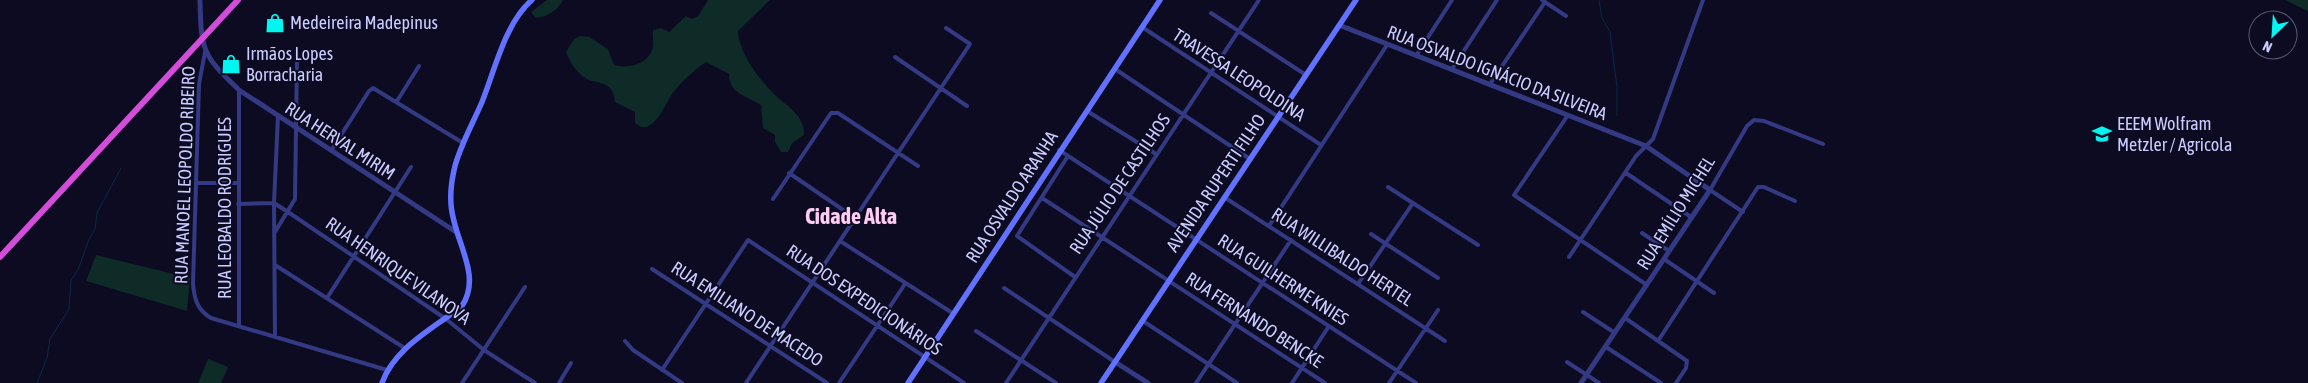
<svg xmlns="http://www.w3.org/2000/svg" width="2308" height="383" viewBox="0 0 2308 383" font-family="'Asap Condensed',sans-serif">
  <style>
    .green { fill: #0e2b27 }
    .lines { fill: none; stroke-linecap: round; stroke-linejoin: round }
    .stream { stroke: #092947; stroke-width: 1 }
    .minor { stroke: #333a83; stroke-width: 4 }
    .tertiary { stroke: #333a83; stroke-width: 5 }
    .secondary { stroke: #6271ff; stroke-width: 5.5 }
    .trunk { stroke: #d44cda; stroke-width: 6 }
    .labels { text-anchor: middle; stroke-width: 4; stroke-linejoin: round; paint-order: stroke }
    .poi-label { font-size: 18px; fill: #cbccff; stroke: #0c0b21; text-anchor: start }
    .street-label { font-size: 18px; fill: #cbccff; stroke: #0c0b21 }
    .district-label { font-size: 22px; font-weight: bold; fill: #ffcdf3; stroke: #0c0b21 }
  </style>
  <rect width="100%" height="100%" fill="#0c0b21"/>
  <path class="green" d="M547 0H563C558 10 547 17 536 18L531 12Z
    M708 0H770L738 31C739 53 760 81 776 96 788 107 805 116 804 135L792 143 788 152H781L775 142V135L763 128 761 105C747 96 729 94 729 74L706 62C694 70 681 82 672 94 665 104 659 123 646 127 642 128 638 125 635 123V112L615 102C613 85 606 84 592 81 580 78 570 63 566 52L574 39 580 36 589 37 608 49 614 65C629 69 649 64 653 47 654 42 652 35 653 30L661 28 669 32 686 16 692 19 698 16Z
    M2285 0H2308V11Z
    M96 255 190 278 187 311 86 281Z
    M208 359 228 367 221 383H198Z"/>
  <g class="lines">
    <path class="stream" d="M1599 0 1602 18 1610 32 1617 87V116
      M37 383 47 358 50 339 69 309 71 280 78 270 89 239 95 229 97 213 121 168"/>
    <path class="minor" d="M1542 0 1566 16
      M1211 13 1306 75
      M1142 27 1321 145
      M205 52 199 84 193 283C194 298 197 310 211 318L387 370
      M1416 56 1452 0
      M895 57 967 106
      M1115 69 1250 159
      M1452 69 1497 0
      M1490 84 1545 2
      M397 101 419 66
      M1087 111 1156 154
      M1568 115 1514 195 1647 285
      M1059 150 1416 383
      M331 151 369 91 373 88 463 143
      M1068 156 1017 236 1075 277
      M789 173 855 218
      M1626 173 1691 217
      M196 183H238
      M1388 187 1478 245
      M1224 197 1445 341
      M1042 198 1325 383
      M773 199 831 113H838L918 166
      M238 204 274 203 288 212 446 319 484 350 535 383
      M1743 212 1710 190 1747 126 1754 120 1764 121 1823 144
      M1269 226 1387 45
      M275 232 295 199 297 60
      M1642 233 1669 251
      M1371 234 1438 278
      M840 241 954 314
      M1569 257 1636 156 1653 139 1703 0
      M1664 259 1714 293
      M275 265 406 349
      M652 269 827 383
      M1358 284 1413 203
      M1004 288 1115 362
      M327 298 411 167
      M1583 312 1615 333
      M1625 318 1687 361 1686 368 1676 383
      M1143 321 1237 383
      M239 326V90
      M976 331 1056 383
      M275 337 274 203 278 116
      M625 341 633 350 682 383
      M1658 341 1758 187H1764L1795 201
      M1606 347 1661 383
      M1567 362 1599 383
      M662 370 748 240 964 383
      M462 383 525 287
      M559 383 571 363
      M746 383 970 44 946 28
      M839 383 905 284
      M1006 383 1259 0
      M1196 383 1291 240
      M1292 383 1329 326
      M1389 383 1438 310"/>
    <path class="tertiary" d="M200 0C201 50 202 55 239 90L456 232
      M1339 25 1646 146 1710 190 1581 383
      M1115 362 1148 383"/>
    <path class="secondary" d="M382 383C395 347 433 329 462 306 483 274 453 240 451 204 450 191 452 178 455 166 461 144 473 123 482 102 495 70 505 23 532 0
      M908 383 1160 0
      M1101 383 1356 0"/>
    <path class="trunk" d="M0 257 238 0"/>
  </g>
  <defs>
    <symbol id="shop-bare" viewBox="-9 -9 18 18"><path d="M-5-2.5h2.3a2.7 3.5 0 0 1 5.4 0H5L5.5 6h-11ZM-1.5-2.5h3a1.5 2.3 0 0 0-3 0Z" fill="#00f6f1" stroke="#0c0b21" stroke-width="2.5" paint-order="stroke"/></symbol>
    <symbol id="university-bare" viewBox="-9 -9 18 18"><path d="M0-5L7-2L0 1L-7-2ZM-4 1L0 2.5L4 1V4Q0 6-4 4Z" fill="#00f6f1" stroke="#0c0b21" stroke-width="2.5" paint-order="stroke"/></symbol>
  </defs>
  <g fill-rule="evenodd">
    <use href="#shop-bare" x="261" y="9" width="28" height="28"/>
    <use href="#shop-bare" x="217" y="50" width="28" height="28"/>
    <use href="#university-bare" x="2088" y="120" width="28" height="28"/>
  </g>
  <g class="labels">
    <g class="poi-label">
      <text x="290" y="29">Medeireira Madepinus</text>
      <text x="246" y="60">Irmãos Lopes<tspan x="246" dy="21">Borracharia</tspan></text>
      <text x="2117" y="130">EEEM Wolfram<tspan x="2117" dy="21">Metzler / Agricola</tspan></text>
    </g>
    <g class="street-label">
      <text transform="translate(1497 73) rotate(21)" y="6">RUA OSVALDO IGNÁCIO DA SILVEIRA</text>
      <text transform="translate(1239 75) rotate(33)" y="6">TRAVESSA LEOPOLDINA</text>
      <text transform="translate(340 141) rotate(33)" y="6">RUA HERVAL MIRIM</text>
      <text transform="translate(185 175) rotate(-88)" y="6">RUA MANOEL LEOPOLDO RIBEIRO</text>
      <text transform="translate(1216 183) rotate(-56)" y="6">AVENIDA RUPERTI FILHO</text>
      <text transform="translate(1120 184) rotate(-56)" y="6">RUA JÚLIO DE CASTILHOS</text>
      <text transform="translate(1012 197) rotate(-57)" y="6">RUA OSVALDO ARANHA</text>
      <text transform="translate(225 208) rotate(-90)" y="6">RUA LEOBALDO RODRIGUES</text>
      <text transform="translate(1676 213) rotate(-58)" y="6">RUA EMÍLIO MICHEL</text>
      <text transform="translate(1342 257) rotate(33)" y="6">RUA WILLIBALDO HERTEL</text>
      <text transform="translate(398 271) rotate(35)" y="6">RUA HENRIQUE VILANOVA</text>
      <text transform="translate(1283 280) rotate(33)" y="6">RUA GUILHERME KNIES</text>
      <text transform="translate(864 300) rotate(34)" y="6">RUA DOS EXPEDICIONÁRIOS</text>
      <text transform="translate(747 314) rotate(33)" y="6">RUA EMILIANO DE MACEDO</text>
      <text transform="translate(1254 320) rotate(33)" y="6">RUA FERNANDO BENCKE</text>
    </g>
    <g class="district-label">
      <text x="851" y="224">Cidade Alta</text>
    </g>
  </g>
  <g transform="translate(2273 35) rotate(205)"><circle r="24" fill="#0c0b21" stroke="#58587a"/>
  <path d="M0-4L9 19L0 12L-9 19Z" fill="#00f6f1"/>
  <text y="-8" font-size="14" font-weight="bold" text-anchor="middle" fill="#cbccff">N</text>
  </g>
</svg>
